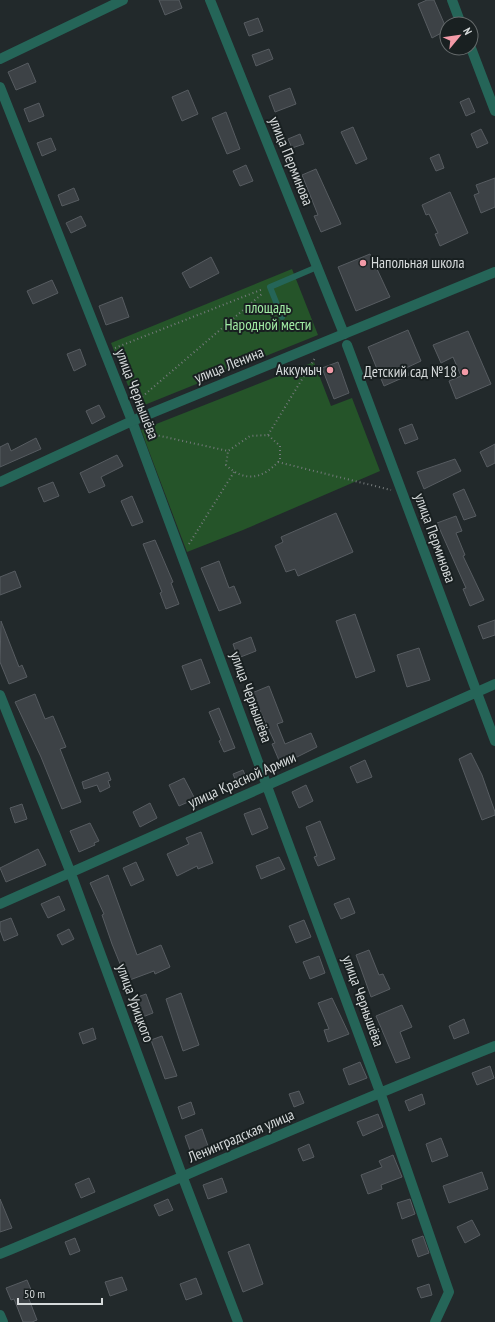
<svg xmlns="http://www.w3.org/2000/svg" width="495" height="1322" viewBox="0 0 495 1322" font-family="'PT Sans Narrow',sans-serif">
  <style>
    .green { fill: #255429 }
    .building { fill: #3d4246; stroke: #575c61 }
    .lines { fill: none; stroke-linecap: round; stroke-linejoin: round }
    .path { stroke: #747a7b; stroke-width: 2; stroke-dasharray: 1 3; stroke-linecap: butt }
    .service { stroke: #256558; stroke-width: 6 }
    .minor { stroke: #256558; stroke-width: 10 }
    .tertiary { stroke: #256558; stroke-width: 10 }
    .poi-dot { fill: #f39aa7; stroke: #192021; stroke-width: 1.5 }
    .labels { text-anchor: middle; stroke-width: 4; stroke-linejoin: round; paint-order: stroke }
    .street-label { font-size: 15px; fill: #d6dadb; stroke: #192021 }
    .poi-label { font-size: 15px; fill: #d6dadb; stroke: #192021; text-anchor: end }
    .park-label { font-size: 15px; fill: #a1eca4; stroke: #192021 }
  </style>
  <rect width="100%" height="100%" fill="#22292b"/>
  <path class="green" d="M292 269 318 335 137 408 111 343Z
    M314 362 331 406 352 398 380 471 243 530 187 552 141 430Z"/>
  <path class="building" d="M159 0H179L182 8 165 15Z
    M427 0H434L447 30 432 38 418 4Z
    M258 18 263 31 249 36 244 23Z
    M269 49 273 59 256 66 252 55Z
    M28 63 36 82 16 90 8 72Z
    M290 88 296 104 275 112 269 96Z
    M188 90 198 114 182 121 172 97Z
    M469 98 475 112 466 116 460 102Z
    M39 103 44 116 29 122 24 109Z
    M226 112 240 149 227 154 212 118Z
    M353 127 367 159 356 164 341 132Z
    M481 129 488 143 477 148 471 134Z
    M300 134 304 144 292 148 288 139Z
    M51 138 56 150 42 156 37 143Z
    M439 154 444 168 436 171 430 158Z
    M246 165 253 181 240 186 233 171Z
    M316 169 341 224 321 232 314 216 318 215 302 175Z
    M495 178V207L481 213 474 195 479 193 476 185Z
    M74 188 79 200 62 206 58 195Z
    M450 192 468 233 440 246 435 234 438 233 429 214 426 215 422 205Z
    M81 216 86 226 71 233 66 223Z
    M370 254 390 297 356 311 338 267Z
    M211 257 219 273 190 288 182 273Z
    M52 280 58 293 33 304 27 291Z
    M122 297 129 317 106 325 99 306Z
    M408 330 421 361 406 368 409 375 384 386 368 347Z
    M468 331 491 384 456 399 449 381 461 376 453 357 441 363 433 345Z
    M80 349 86 365 74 371 67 354Z
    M338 362 349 393 334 399 322 368Z
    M99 405 105 417 92 424 86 411Z
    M412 424 418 439 405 444 399 429Z
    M36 438 41 449 0 467V447L8 443 11 451Z
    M495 444V463L487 467 480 452Z
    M117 455 123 466 101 477 105 486 89 493 80 473Z
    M455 459 461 471 424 489 417 472Z
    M53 482 59 496 44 502 38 488Z
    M464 489 476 516 464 520 453 494Z
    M132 496 143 522 132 526 121 501Z
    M336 513 353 552 298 576 295 569 286 572 275 546 283 542 281 537Z
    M456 516 462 531 456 533 465 555 463 556 484 600 470 606 463 589 466 588 437 523Z
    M155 540 173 582 171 583 179 604 166 609 160 593 162 592 143 544Z
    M219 561 229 588 234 586 241 603 219 611 201 568Z
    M15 571 21 587 0 595V577Z
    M355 614 375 671 356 678 336 621Z
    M495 620V635L483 639 478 626Z
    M1 621 19 667 22 665 27 677 9 684 0 662Z
    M251 637 256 651 238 658 233 644Z
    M419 648 430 680 407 687 397 655Z
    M201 659 210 683 191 690 182 666Z
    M269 686 283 722 277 724 285 744 311 733 317 747 281 765 272 744 275 743 252 693Z
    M35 694 45 719 53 716 66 747 60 749 81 802 62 809 41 757 15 702Z
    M219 708 235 748 224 752 219 741 221 740 209 712Z
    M471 753 482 775 495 812V815L482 820 459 759Z
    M365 760 372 777 357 783 350 767Z
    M243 770 247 780 237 784 233 774Z
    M108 772 111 780 108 781 110 787 100 792 97 785 84 789 82 782Z
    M184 778 195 799 179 806 169 785Z
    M306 785 313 801 299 808 292 792Z
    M150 803 157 818 140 827 133 812Z
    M22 804 27 819 15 823 10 808Z
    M260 808 268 828 252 835 244 814Z
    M320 821 335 859 318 866 314 857 317 856 306 827Z
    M90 823 99 841 94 843 95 845 79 852 70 831Z
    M201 832 213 863 198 869 197 866 177 876 167 854 189 844 186 838Z
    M38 849 46 865 6 882 0 868Z
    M279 857 285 869 261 879 256 866Z
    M136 862 144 880 131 886 123 868Z
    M108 875 137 955 161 945 170 967 155 974 154 971 127 981 112 944 102 915 104 914 90 883Z
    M59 896 65 910 48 918 41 904Z
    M349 898 355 913 341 919 334 904Z
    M11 918 18 935 4 941 0 930V922Z
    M304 920 311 937 296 943 289 926Z
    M69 929 74 939 62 945 57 935Z
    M369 950 379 975 383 974 390 989 371 997 356 955Z
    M319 956 325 973 310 979 303 962Z
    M181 993 199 1045 183 1051 166 999Z
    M146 994 153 1013 140 1018 132 999Z
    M332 998 349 1034 328 1042 324 1030 329 1029 318 1003Z
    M402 1005 412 1027 400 1032 410 1058 396 1063 376 1016Z
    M464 1019 469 1033 454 1039 449 1026Z
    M93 1028 96 1039 83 1044 79 1033Z
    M162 1036 177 1076 165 1079 151 1040Z
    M360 1062 367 1078 349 1085 343 1069Z
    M490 1066 494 1078 477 1085 472 1073Z
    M299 1091 304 1103 294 1107 289 1094Z
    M422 1094 425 1104 409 1111 405 1101Z
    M191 1102 195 1114 182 1119 178 1107Z
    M378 1114 383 1127 363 1136 357 1122Z
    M202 1129 208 1146 191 1153 185 1136Z
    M441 1138 448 1156 432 1162 426 1144Z
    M309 1144 314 1157 303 1161 298 1149Z
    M393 1155 402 1177 381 1185 382 1189 368 1194 361 1175 382 1167 379 1161Z
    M482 1172 488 1189 449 1203 443 1186Z
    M89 1178 95 1192 81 1198 75 1184Z
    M222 1178 227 1192 208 1199 203 1185Z
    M0 1199 12 1228 0 1232Z
    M168 1199 173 1210 159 1216 154 1205Z
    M410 1199 415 1214 402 1219 397 1203Z
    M472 1220 480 1235 465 1243 457 1227Z
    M423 1236 429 1253 418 1257 412 1240Z
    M75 1238 80 1251 70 1255 65 1242Z
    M249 1244 263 1284 243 1292 228 1252Z
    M122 1277 127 1290 110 1296 105 1282Z
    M196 1278 202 1294 186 1300 180 1284Z
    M27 1280 32 1292 27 1294 37 1320 32 1322H23L14 1299 11 1300 6 1288Z
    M429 1284 432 1295 421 1298 417 1288Z"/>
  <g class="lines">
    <path class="path" d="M115 348 263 289
      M136 402 263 293
      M147 433 228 451 250 436 268 435 280 446V460C263 479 245 483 226 465L228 451
      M268 435 315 358
      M278 462 391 490
      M189 544 234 472"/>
    <path class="service" d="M282 317 270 287 317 267"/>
    <path class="minor" d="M210 0 344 334
      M452 0 461 24
      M471 48 495 111
      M0 59 123 0
      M0 87 132 421 380 1092 449 1292 435 1322
      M347 345 495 741
      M0 695 70 871 183 1178 238 1322
      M0 904 495 684
      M0 1254C165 1185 329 1112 495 1046
      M0 1315 3 1322"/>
    <path class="tertiary" d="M0 482 132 421 495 272"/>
  </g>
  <g class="poi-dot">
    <circle cx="363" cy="263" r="4"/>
    <circle cx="330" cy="370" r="4"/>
    <circle cx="465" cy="372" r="4"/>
  </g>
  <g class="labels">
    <g class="street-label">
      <text transform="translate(291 161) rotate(68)" y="5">улица Перминова</text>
      <text transform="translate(229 365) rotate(-22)" y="5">улица Ленина</text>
      <text transform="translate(137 394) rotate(69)" y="5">улица Чернышёва</text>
      <text transform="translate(435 538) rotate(70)" y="5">улица Перминова</text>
      <text transform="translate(251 697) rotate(70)" y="5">улица Чернышёва</text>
      <text transform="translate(242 780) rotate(-24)" y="5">улица Красной Армии</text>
      <text transform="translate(363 1001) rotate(70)" y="5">улица Чернышёва</text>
      <text transform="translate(135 1003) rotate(70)" y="5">улица Урицкого</text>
      <text transform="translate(241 1136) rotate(-23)" y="5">Ленинградская улица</text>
    </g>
    <g class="poi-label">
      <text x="371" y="268" text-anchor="start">Напольная школа</text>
      <text x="322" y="375">Аккумыч</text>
      <text x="457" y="377">Детский сад №18</text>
    </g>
    <g class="park-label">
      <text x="268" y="313">площадь<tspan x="268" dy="17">Народной мести</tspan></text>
    </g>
  </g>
  <g transform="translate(459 36) rotate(61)"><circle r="19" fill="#192021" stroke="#656a6b"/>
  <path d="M0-3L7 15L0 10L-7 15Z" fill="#f39aa7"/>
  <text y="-6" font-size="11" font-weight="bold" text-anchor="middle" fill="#d6dadb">N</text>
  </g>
  <path d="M18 1298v6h84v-6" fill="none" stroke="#d6dadb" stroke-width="2"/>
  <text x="24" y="1298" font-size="12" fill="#d6dadb" stroke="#192021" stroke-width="3" paint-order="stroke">50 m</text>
</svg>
